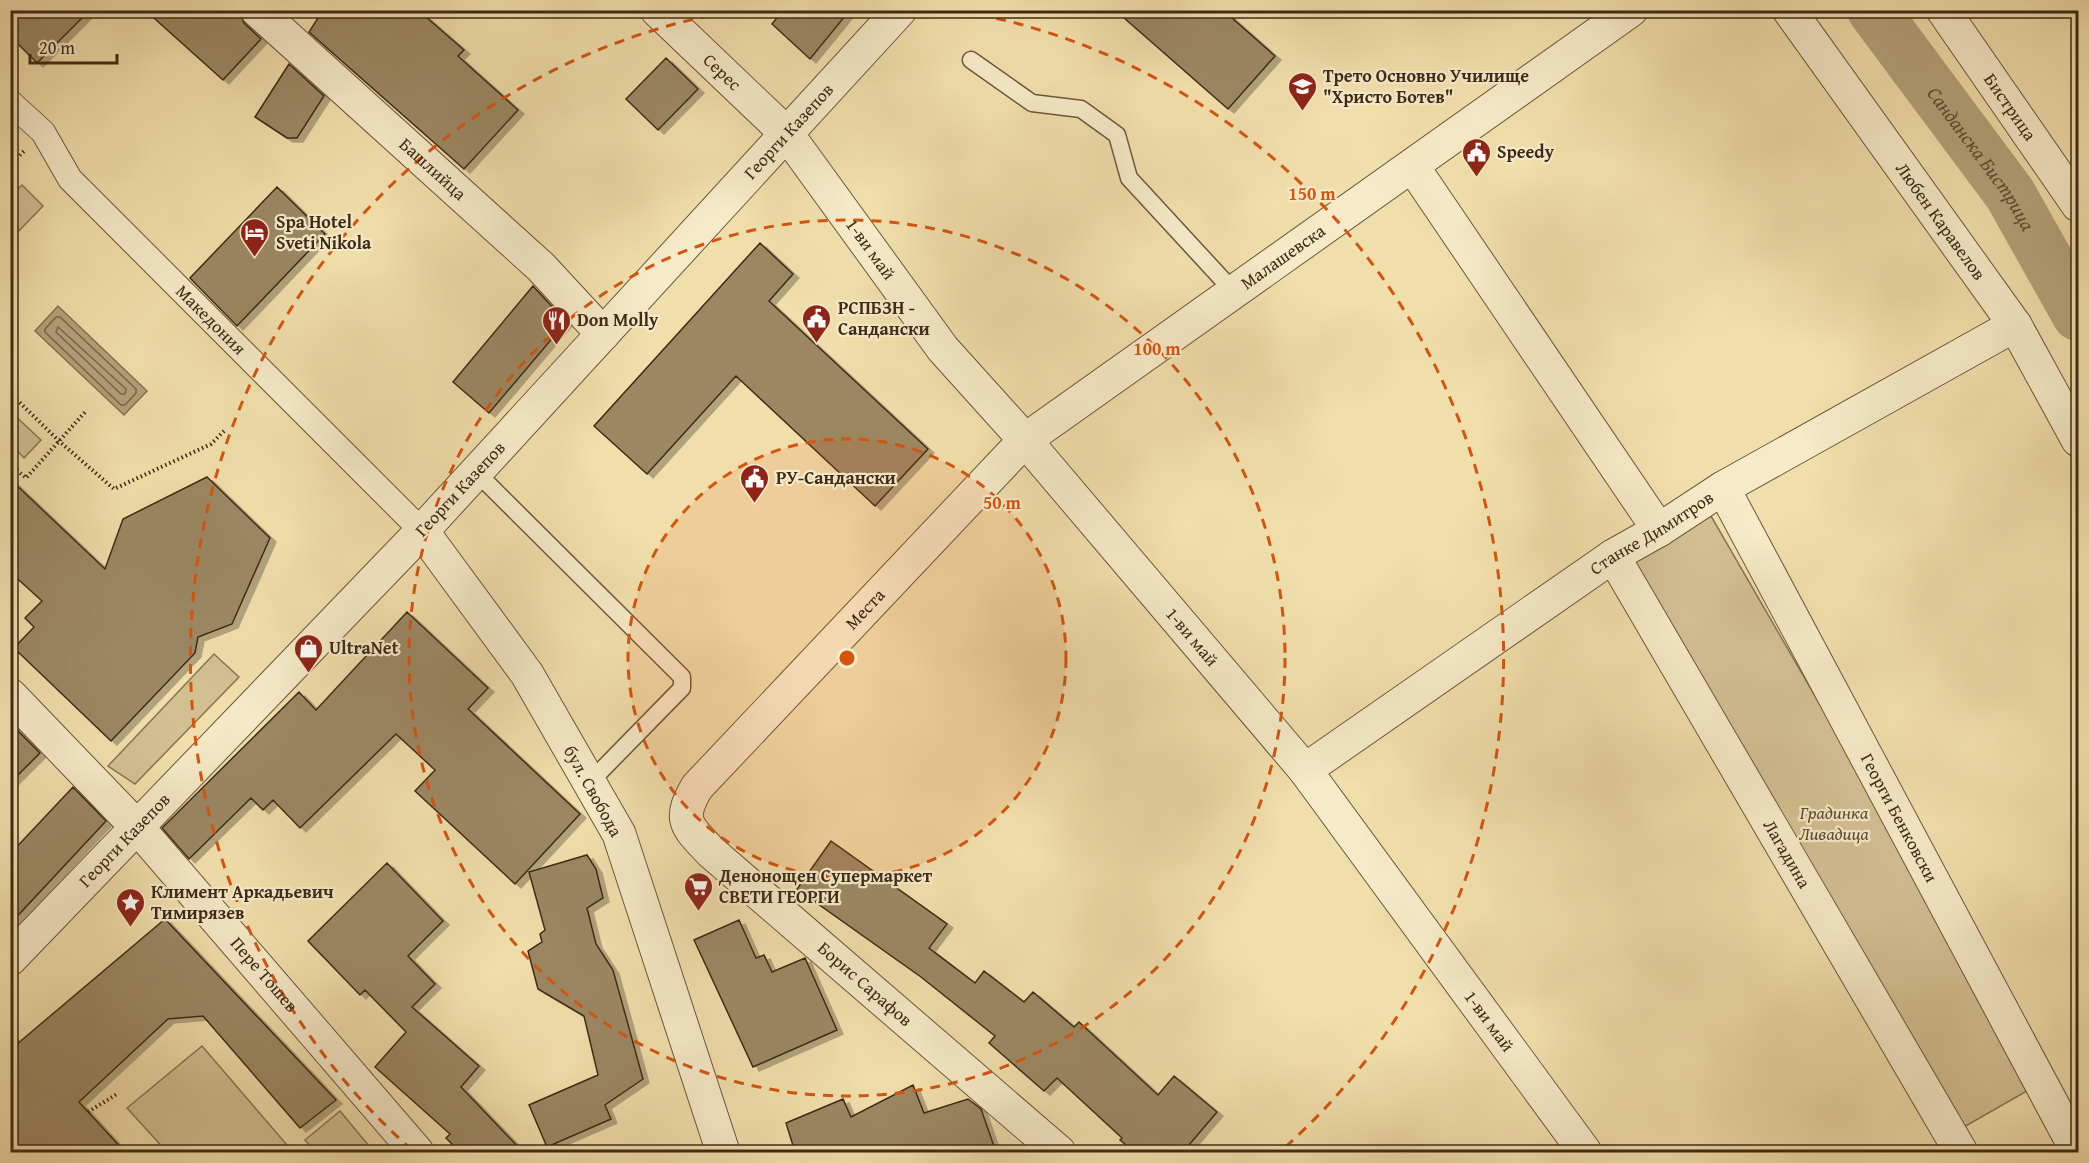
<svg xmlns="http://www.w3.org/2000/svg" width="2089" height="1163" viewBox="0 0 2089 1163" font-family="'Gentium Book Plus',serif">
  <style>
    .green { fill: #d3c092; stroke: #887554; stroke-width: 1.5 }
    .water { fill: #b4a179; stroke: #857152; stroke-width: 1.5 }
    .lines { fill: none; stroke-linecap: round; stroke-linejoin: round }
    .shore { stroke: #796648; stroke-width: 1.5 }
    .river { stroke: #b4a179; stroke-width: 52 }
    .building { fill: #9b8864; stroke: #3e2a17; stroke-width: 1.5; filter: url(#shadow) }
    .service-casing { stroke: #6b573c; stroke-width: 19 }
    .pedestrian-casing { stroke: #6b573c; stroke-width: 26 }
    .minor-casing { stroke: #6b573c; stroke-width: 35 }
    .tertiary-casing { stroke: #6b573c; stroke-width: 35 }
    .path { stroke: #3e2a17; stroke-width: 4; stroke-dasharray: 1.5 3; stroke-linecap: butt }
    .service { stroke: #f6eac8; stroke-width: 16 }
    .pedestrian { stroke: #f6eac8; stroke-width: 24 }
    .minor { stroke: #f6eac8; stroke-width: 33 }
    .tertiary { stroke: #f6eac8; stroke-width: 33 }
    .ring { fill: none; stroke: #d7540d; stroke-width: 3; stroke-dasharray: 10 8 }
    .labels { text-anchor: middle; stroke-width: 4.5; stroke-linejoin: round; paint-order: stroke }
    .street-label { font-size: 18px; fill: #3e2a17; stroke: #f6eac8 }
    .poi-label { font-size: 18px; font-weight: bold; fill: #3e2a17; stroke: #f6eac8; text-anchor: start }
    .park-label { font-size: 18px; font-style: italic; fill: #5c4830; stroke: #f6eac8 }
    .water-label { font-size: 20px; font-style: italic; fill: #614e34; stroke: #f6eac8 }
    .centre { fill: #d7540d; stroke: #f6eac8; stroke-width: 3 }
    .ring-label { font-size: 18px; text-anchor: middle; font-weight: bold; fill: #d7540d; stroke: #f6eac8; stroke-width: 4.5; stroke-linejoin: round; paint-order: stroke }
  </style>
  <defs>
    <filter id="shadow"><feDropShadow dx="6" dy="4" stdDeviation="0" flood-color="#0004"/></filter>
  </defs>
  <rect width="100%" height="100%" fill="#f1dfab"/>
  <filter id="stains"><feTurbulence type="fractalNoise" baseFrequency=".00333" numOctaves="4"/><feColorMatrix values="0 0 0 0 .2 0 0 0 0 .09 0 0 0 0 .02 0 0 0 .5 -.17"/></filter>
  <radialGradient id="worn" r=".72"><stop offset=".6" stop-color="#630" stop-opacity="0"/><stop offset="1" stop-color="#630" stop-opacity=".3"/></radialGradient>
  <path class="green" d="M22 185 43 206 11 239V196Z
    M10 411 41 440 24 458 11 444Z
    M1711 516 2039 1084 1957 1131 1629 564Z
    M214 654 239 677 135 784 108 766Z
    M202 1046 293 1152H167L127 1108Z
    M340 1111 374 1152H316L305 1140Z"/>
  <path class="water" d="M58 306 147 391 124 415 35 331Z"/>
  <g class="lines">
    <path class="shore" d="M56 317H60L136 389V393L125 405H121L45 332V329Z
      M58 327 126 389 125 394H121L56 332Z"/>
    <path class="river" id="s1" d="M1873 10 2010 194 2078 315"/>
  </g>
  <path class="building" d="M10 10H90L37 63 10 36Z
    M145 10H239L244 23 261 39 223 80Z
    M323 10H418L464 50 458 56 518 110 464 169 309 32Z
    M783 10H850L810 59 772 24Z
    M1115 10H1223L1275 56 1228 109Z
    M666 58 698 89 658 130 626 99Z
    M289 64 324 96 297 138H287L255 117Z
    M277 187 325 234 237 326 190 278Z
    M760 243 793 274 769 301 928 449 875 506 736 376 647 474 594 426Z
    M533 286 566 322 489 413 453 382Z
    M207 477 270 538 232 624 198 637 195 653 111 741 14 648 34 627 25 618 42 601 10 572V479L105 569 123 519Z
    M407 612 488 688 468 709 580 814 515 884 415 791 435 770 396 734 300 828 273 800 263 810 251 798 189 859 162 828 299 692 316 710Z
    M10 723 40 753 10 783Z
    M73 787 106 821 10 924V854Z
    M831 841 947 924 929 948 975 983 984 971 1024 1002 1033 992 1074 1027 1079 1022 1158 1095 1174 1076 1217 1112 1183 1152H1134L1120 1140 1122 1138 1057 1078 1044 1091 989 1043 995 1036 921 977 797 889Z
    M587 855 596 869 603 898 587 908 596 944 613 970 643 1079 605 1105 611 1119 547 1147 529 1105 598 1075 584 1016 538 989 528 951 542 942 540 934 545 930 529 872Z
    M387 863 443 921 408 956 435 984 412 1007 479 1066 461 1087 523 1152H460L446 1138 450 1134 375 1067 406 1032 365 990 360 995 308 941Z
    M165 919 336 1100 300 1128 203 1016 168 1019 79 1102 125 1152H10V1050Z
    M739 920 756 958 764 955 772 972 805 958 837 1030 753 1067 694 940Z
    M913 1085 924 1113 968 1099 981 1109 996 1152H795L786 1123 843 1099 851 1117Z"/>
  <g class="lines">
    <defs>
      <path id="service" d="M971 60 1032 103 1081 109 1117 135 1129 178 1235 293
        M476 472 682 677V688L589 783"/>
      <g id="pedestrian">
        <path id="s2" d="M10 102 43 132 70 179 422 531"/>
      </g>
      <g id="minor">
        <path id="s3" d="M257 10 541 267 603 334"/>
        <path id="s4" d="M657 10 787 134 943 349 1025 440 1305 770 1585 1152"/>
        <path id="s5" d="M1789 10 2015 325 2078 440"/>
        <path id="s6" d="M1943 10 2078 205"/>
        <path d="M1413 167 1659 530"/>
        <path id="s7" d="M1723 488 2075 1147"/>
        <path id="s8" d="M1613 556 1961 1152"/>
        <path id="s9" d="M10 695 138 828 417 1152"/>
        <path id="s10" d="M1305 770 1613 556 1659 530 1723 488 2015 325"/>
        <path id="s11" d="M10 959 422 531"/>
        <path id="s12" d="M1059 1152 711 852C687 826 677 821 697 787L1025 440 1631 10"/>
      </g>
      <g id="tertiary">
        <path id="s13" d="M723 1152 619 834 527 674 422 531 900 10"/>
      </g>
    </defs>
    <use href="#service" class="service-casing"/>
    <use href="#pedestrian" class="pedestrian-casing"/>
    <use href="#minor" class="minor-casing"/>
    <use href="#tertiary" class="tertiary-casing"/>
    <path class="path" d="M10 165 25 150
      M10 393 59 441 114 489 211 444 224 431
      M10 464 26 478 86 411
      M10 1035 19 1043
      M88 1112 117 1094"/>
    <use href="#service" class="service"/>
    <use href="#pedestrian" class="pedestrian"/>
    <use href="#minor" class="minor"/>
    <use href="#tertiary" class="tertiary"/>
  </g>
  <circle cx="847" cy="658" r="219" fill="#d7540d" fill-opacity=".12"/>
  <g class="ring">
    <circle cx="847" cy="658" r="219"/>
    <circle cx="847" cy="658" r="438"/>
    <path d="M412 1150A657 657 0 0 1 733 11M961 11A657 657 0 0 1 1282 1150"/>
  </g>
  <defs>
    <symbol id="school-pin" viewBox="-11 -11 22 30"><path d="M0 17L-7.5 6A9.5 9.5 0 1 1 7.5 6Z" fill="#8f2418" stroke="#f6eac8"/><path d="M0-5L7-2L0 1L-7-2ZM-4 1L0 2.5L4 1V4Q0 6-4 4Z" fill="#fff"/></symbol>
    <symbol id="civic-pin" viewBox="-11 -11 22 30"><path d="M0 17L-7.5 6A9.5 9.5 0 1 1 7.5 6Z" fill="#8f2418" stroke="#f6eac8"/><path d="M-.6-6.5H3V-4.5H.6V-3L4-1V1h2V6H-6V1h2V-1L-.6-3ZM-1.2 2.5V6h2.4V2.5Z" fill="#fff"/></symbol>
    <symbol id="hotel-pin" viewBox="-11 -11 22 30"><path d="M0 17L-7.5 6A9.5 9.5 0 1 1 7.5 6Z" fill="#8f2418" stroke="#f6eac8"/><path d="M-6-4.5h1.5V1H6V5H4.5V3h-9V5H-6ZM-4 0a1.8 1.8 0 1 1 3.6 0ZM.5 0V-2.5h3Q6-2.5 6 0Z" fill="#fff"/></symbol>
    <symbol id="restaurant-pin" viewBox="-11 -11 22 30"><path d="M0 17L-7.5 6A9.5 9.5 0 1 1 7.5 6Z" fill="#8f2418" stroke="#f6eac8"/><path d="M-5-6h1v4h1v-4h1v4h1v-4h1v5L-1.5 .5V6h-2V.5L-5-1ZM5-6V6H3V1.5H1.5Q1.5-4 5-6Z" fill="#fff"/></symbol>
    <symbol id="shop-pin" viewBox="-11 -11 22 30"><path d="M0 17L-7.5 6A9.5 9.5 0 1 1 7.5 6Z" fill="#8f2418" stroke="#f6eac8"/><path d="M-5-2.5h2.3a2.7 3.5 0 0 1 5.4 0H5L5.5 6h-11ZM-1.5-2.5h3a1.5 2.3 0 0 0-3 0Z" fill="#fff"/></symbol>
    <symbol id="supermarket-pin" viewBox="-11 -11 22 30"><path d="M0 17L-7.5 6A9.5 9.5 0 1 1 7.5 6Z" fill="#8f2418" stroke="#f6eac8"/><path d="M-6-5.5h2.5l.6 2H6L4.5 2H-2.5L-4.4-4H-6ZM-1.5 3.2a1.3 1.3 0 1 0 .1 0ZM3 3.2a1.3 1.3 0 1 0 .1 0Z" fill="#fff"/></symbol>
    <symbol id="sight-pin" viewBox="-11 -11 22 30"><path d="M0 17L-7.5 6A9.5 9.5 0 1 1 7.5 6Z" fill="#8f2418" stroke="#f6eac8"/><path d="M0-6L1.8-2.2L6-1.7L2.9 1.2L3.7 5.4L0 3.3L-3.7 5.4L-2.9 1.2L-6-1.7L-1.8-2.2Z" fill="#fff"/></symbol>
  </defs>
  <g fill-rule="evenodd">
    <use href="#school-pin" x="1286" y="70" width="33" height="45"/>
    <use href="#civic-pin" x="1460" y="136" width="33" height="45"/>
    <use href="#hotel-pin" x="238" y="216" width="33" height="45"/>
    <use href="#civic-pin" x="800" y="302" width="33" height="45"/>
    <use href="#restaurant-pin" x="540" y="304" width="33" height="45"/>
    <use href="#civic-pin" x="738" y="462" width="33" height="45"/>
    <use href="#shop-pin" x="292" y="632" width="33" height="45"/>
    <use href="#supermarket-pin" x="682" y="870" width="33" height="45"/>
    <use href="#sight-pin" x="114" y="886" width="33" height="45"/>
  </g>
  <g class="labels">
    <g class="street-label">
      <text dy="6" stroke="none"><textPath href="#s4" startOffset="90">Серес</textPath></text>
      <text dy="6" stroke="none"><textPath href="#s6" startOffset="118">Бистрица</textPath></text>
      <text dy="6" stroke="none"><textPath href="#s13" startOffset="1239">Георги Казепов</textPath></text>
      <text dy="6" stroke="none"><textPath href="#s3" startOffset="237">Башлийца</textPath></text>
      <text dy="6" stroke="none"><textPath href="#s5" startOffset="260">Любен Каравелов</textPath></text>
      <text dy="6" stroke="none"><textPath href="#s4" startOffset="322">1-ви май</textPath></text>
      <text dy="6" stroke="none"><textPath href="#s12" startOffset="1329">Малашевска</textPath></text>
      <text dy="6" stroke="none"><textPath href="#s2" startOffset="298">Македония</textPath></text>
      <text transform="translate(460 489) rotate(-47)" y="6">Георги Казепов</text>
      <text dy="6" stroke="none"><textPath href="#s10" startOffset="420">Станке Димитров</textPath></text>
      <text dy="6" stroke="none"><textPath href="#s12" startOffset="780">Места</textPath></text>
      <text dy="6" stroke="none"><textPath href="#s4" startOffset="826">1-ви май</textPath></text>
      <text transform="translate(593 791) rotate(61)" y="6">бул. Свобода</text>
      <text dy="6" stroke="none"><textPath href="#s7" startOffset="374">Георги Бенковски</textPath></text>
      <text dy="6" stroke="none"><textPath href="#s11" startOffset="165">Георги Казепов</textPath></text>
      <text dy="6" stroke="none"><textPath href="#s8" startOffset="345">Лагадина</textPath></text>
      <text dy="6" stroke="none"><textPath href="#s9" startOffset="378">Пере Тошев</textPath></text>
      <text transform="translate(865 984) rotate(41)" y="6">Борис Сарафов</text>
      <text dy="6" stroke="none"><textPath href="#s4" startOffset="1312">1-ви май</textPath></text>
    </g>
    <g class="poi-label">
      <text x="1323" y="82">Трето Основно Училище<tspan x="1323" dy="21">"Христо Ботев"</tspan></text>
      <text x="1497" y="158">Speedy</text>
      <text x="276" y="228">Spa Hotel<tspan x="276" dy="21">Sveti Nikola</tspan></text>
      <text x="838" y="314">РСПБЗН -<tspan x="838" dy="21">Сандански</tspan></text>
      <text x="577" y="326">Don Molly</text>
      <text x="776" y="484">РУ-Сандански</text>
      <text x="329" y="654">UltraNet</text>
      <text x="719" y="882">Денонощен Супермаркет<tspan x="719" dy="21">СВЕТИ ГЕОРГИ</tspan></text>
      <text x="151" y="898">Климент Аркадьевич<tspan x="151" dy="21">Тимирязев</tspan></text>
    </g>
    <g class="park-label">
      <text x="1834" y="819">Градинка<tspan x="1834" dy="21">Ливадица</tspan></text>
    </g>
    <g class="water-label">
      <text dy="7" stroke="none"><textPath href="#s1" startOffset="184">Санданска Бистрица</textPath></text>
    </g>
  </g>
  <circle cx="847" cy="658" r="9" class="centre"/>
  <g class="ring-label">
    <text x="1312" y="200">150 m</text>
    <text x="1157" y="355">100 m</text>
    <text x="1002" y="509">50 m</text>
  </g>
  <rect width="2089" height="1163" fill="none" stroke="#f1dfab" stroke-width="36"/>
  <rect x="12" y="12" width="2065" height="1139" fill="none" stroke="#3e2a17" stroke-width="3"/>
  <rect x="18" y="18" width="2053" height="1127" fill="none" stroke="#3e2a17" stroke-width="1.5"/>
  <path d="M30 54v9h87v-9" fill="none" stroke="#3e2a17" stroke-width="3"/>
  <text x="39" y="54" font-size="18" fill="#3e2a17" stroke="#f6eac8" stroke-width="4.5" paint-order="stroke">20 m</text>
  <rect width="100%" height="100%" filter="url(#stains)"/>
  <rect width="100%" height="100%" fill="url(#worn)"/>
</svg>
